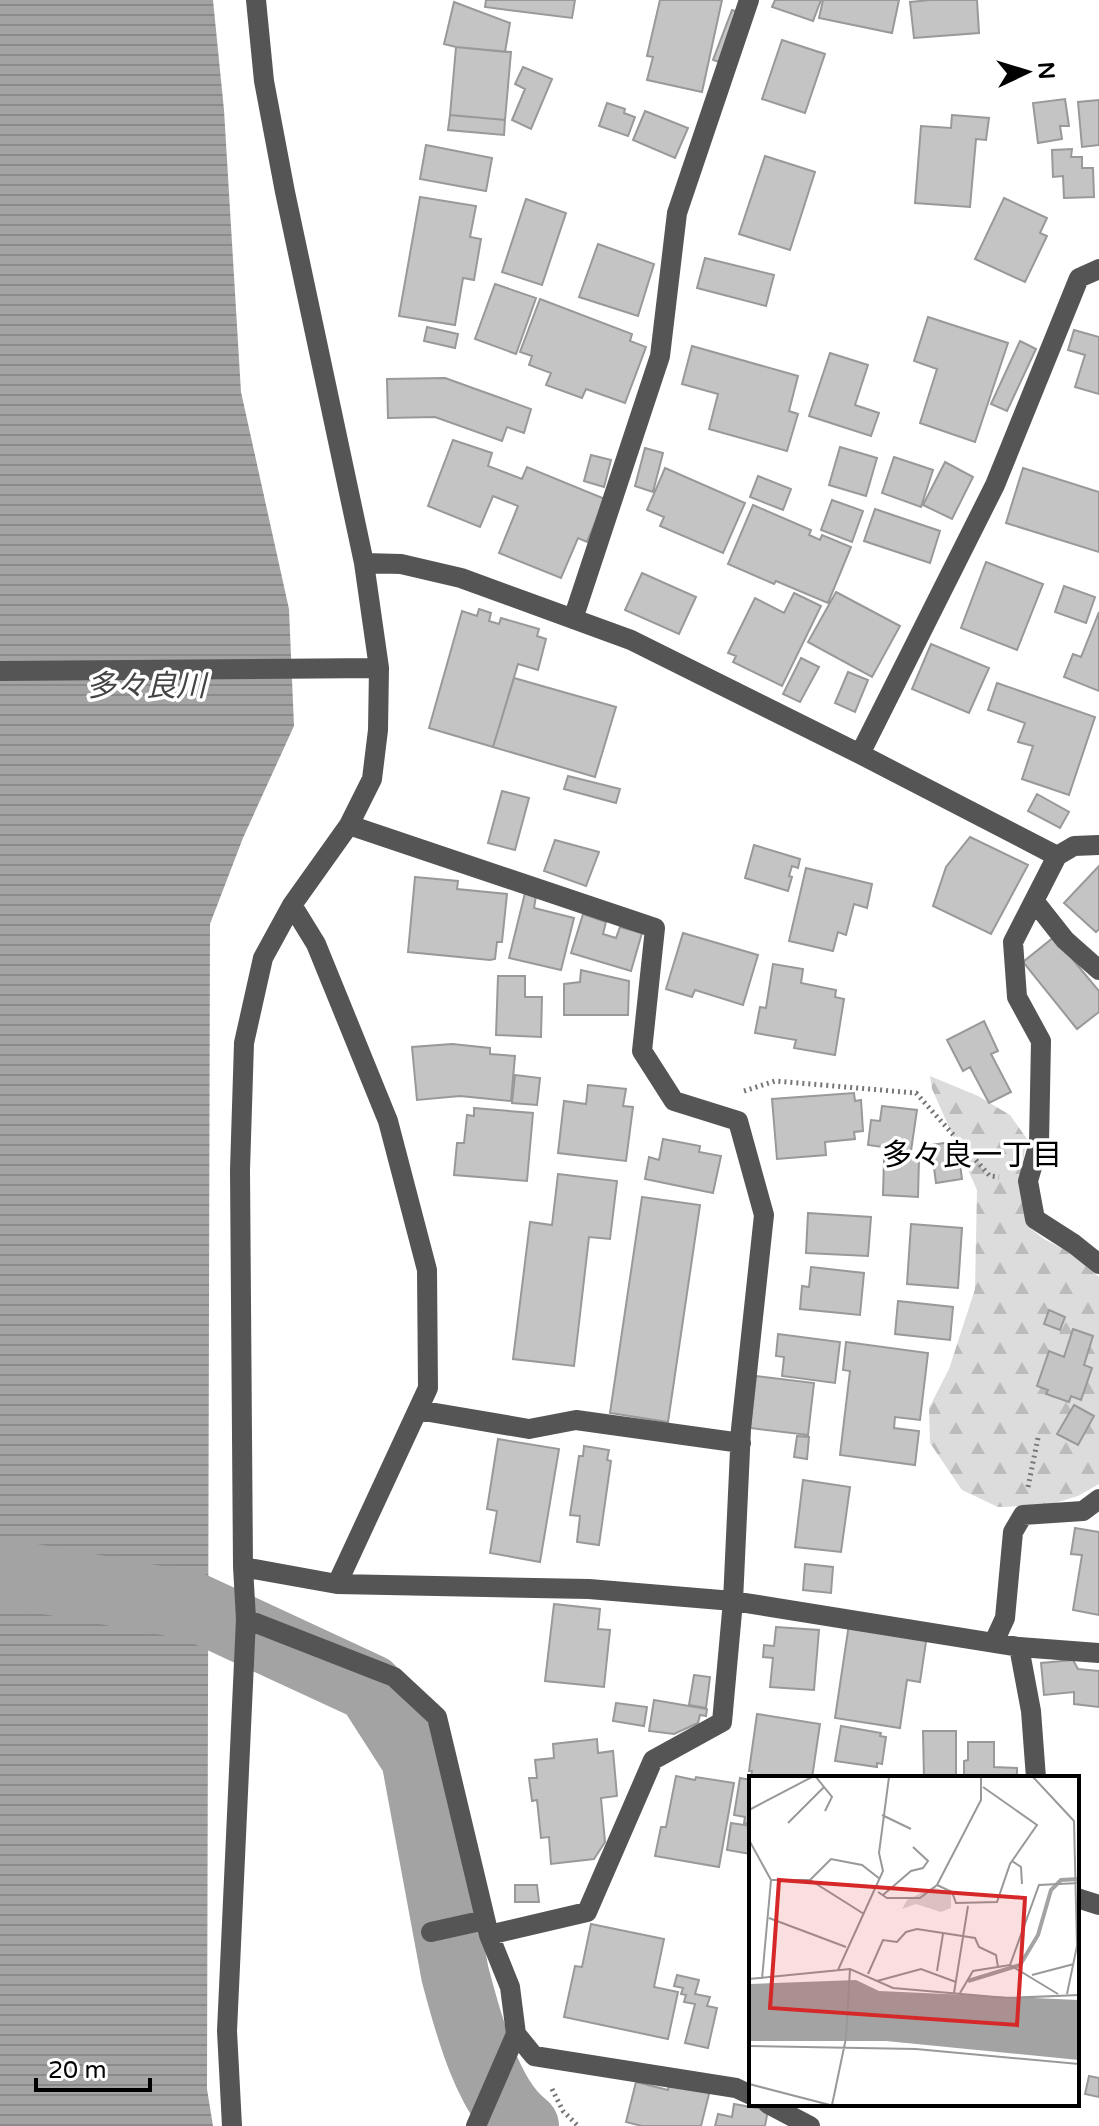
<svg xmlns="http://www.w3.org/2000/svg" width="1099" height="2126" viewBox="0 0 1099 2126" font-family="'Varela Round','Noto Sans JP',sans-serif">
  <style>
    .forest { fill: url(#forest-firs) }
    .water { fill: url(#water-rules) }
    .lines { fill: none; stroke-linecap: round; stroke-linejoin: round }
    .river { stroke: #a3a3a3; stroke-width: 68 }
    .building { fill: #c4c4c4; stroke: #999; stroke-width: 2 }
    .path { stroke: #777; stroke-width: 5; stroke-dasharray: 2 4; stroke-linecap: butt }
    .minor { stroke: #555; stroke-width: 20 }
    .labels { text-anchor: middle; stroke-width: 7; stroke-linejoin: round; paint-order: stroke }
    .water-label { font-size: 30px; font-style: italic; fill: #444; stroke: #fff }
    .neighbourhood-label { font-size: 30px; fill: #000; stroke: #fff }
    .inset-river { fill: none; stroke: #a3a3a3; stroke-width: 4 }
    .inset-road { fill: none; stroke: #999; stroke-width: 2 }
    .view { fill: #d62828; fill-opacity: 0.15; stroke: #d62828; stroke-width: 4 }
    .inset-edge { fill: none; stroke: #000; stroke-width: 4 }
  </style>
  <defs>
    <pattern id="forest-firs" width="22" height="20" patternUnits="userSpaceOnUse" patternTransform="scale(2)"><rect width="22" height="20" fill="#dcdcdc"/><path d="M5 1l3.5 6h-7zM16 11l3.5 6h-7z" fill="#bbb"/></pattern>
    <pattern id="water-rules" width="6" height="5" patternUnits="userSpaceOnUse" patternTransform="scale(2)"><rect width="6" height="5" fill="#a3a3a3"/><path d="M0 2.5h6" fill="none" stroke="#8b8b8b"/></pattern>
  </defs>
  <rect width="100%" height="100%" fill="#fff"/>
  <path class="forest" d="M930 1076 978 1096 1010 1115 1027 1139 1021 1171 1030 1228 1044 1239 1067 1251 1099 1277V1484L1078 1496 1048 1505 998 1507 962 1490 930 1443 929 1408 949 1369 975 1289 977 1190 932 1089Z"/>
  <path class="water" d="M0 0H213L224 110 241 392 289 609 294 726 243 838 210 924 207 2089 213 2126H0Z"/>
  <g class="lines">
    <path class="river" d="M0 1572 193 1606 370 1688 415 1758 455 1974C467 2019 487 2098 525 2126"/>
  </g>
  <path class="building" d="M486 0H575L572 18 485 7Z
    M660 0H722L702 92 647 80 653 57 647 56Z
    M775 0H821L813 21 772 7Z
    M823 0H899L892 33 819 18Z
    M930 0H977L979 33 914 38 910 2Z
    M454 2 510 23 505 52 456 47 444 44Z
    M732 10 741 13 722 63 713 60Z
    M782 40 825 54 805 113 762 99Z
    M456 47 511 52 505 120 450 115Z
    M523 67 552 79 531 129 512 120 525 89 515 84Z
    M1065 99 1069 126H1060L1062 139 1038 143 1033 103Z
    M1099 100V145L1082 147 1078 102Z
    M607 103 625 109 624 113 635 117 628 136 599 126Z
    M645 111 688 128 675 158 633 140Z
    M450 115 505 120 504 135 448 130Z
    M952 115 989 118 986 140 976 139 970 207 915 203 921 126 951 128Z
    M426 145 492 158 486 191 420 179Z
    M1072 149 1071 157H1082V168H1093L1094 197 1064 198 1063 176 1053 177 1052 150Z
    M765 156 815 172 790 250 739 234Z
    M420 197 476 206 470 237 481 239 474 280 463 278 455 325 399 316Z
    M1004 198 1047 218 1040 233 1047 236 1025 282 975 259Z
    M526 199 566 213 542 285 502 272Z
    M598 244 654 264 638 316 579 297Z
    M705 258 774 275 766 306 697 288Z
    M495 284 536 298 516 354 475 339Z
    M540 299 632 334 630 341 646 347 625 403 586 389 582 398 546 385 551 373 529 365 532 356 520 352Z
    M928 317 1008 343 975 442 920 423 937 369 914 361Z
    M427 327 458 334 455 348 424 341Z
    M1074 330 1099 337V394L1075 387 1085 355 1068 350Z
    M1020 341 1036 349 1007 411 991 404Z
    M692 346 798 376 789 411 798 414 787 451 709 429 718 394 682 384Z
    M830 353 868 365 855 405 879 413 871 436 809 416Z
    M445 378 531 409 524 433 507 427 502 441 435 417 388 418 387 379Z
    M453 440 492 453 488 466 522 479 527 467 605 499 587 542 578 538 561 578 499 553 518 506 493 496 480 527 428 506Z
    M840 447 877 458 866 496 829 485Z
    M645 448 663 453 653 492 635 486Z
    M591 455 611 460 604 487 584 481Z
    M894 457 933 470 921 507 882 493Z
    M945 462 973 477 952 519 923 505Z
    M665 468 745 503 723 553 660 526 664 517 647 510Z
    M1023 468 1099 492V552L1006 523Z
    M758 476 791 489 783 510 750 497Z
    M832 500 863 511 852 542 821 530Z
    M753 505 811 530 809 535 820 540 822 535 851 547 828 603 776 581 774 584 728 564Z
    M875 509 940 531 930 563 864 541Z
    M986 562 1043 584 1017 650 961 628Z
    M642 573 696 597 679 634 625 610Z
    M1064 586 1095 597 1086 623 1055 612Z
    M836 592 900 626 872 677 808 642Z
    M794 593 821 606 782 686 733 662 736 656 728 653 755 598 784 613Z
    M479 609 491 613 489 621 499 624 501 618 539 629 537 636 546 639 538 670 518 664 493 747 429 728 462 611 477 616Z
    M1099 612V691L1064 677 1073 654 1081 657Z
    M931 644 989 668 969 713 912 689Z
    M801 658 819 667 800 702 783 694Z
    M848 672 868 680 855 712 835 703Z
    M514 678 616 707 595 777 493 747Z
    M997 683 1095 717 1069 795 1022 779 1033 746 1018 742 1025 723 988 710Z
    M568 776 620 789 616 803 564 789Z
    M502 791 529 798 515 850 488 843Z
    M1037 794 1069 812 1060 828 1028 811Z
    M970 837 1028 865 991 934 933 906 946 867Z
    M555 840 599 852 586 886 544 871Z
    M754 845 800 859 798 868 792 866 789 876 792 877 788 891 745 878Z
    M1099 866V929L1096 932 1064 903Z
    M806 868 872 884 867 908 854 904 846 935 838 932 833 951 789 941Z
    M415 877 458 881 457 889 507 894 502 942H497L495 959 490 960 408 952Z
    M525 893 536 896 534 908 574 918 561 970 509 958Z
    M583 914 606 922 603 934 616 938 620 927 642 933 631 971 571 953Z
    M683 933 758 955 743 1005 695 990 692 997 666 989Z
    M1054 937 1099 991V1012L1077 1029 1023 962Z
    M773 964 803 969 801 983 836 990 835 997 844 999 835 1055 794 1048 796 1040 755 1033 760 1007 766 1008Z
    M581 970 629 981 628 1015H564V984L580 982Z
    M498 976H525V997H542L541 1037 496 1035Z
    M984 1021 998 1051 991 1054 1011 1092 989 1103 970 1067 963 1071 947 1040Z
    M452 1044 490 1048V1054L515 1056 511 1101 460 1096 417 1100 412 1047Z
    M515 1075 540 1078 537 1105 512 1103Z
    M588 1085 626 1089 623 1106 633 1107 626 1161 558 1153 564 1101 586 1104Z
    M854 1093 855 1101 861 1100 863 1131 854 1132 855 1139 825 1142 826 1155 777 1159 772 1099Z
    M882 1106 917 1110 911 1151 868 1145 871 1120 880 1121Z
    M474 1108 533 1113 527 1181 454 1175 457 1143H464L467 1115 474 1116Z
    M663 1139 700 1146 699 1152 721 1156 713 1193 645 1179 649 1157 659 1160Z
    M957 1141 962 1179 936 1183 931 1145Z
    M884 1158 919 1159 918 1197 883 1195Z
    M558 1174 617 1181 610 1239 589 1237 574 1366 513 1359 530 1222 552 1225Z
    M642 1197 700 1205 668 1422 610 1413Z
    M808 1213 871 1217 868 1256 806 1253Z
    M911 1224 962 1228 958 1288 907 1284Z
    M811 1267 864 1273 860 1315 800 1309 802 1286 809 1287Z
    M898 1301 953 1307 950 1340 895 1334Z
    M1049 1310 1065 1317 1060 1330 1044 1324Z
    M1073 1329 1093 1336 1084 1365 1092 1368 1081 1400 1071 1396 1069 1402 1046 1394 1048 1390 1037 1386 1049 1351 1064 1357Z
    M778 1334 840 1342 835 1383 782 1376 784 1357 776 1356Z
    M846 1342 928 1353 920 1420 895 1417 894 1428 919 1431 915 1465 840 1455 850 1371 843 1370Z
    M756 1376 814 1383 808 1435 750 1428Z
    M1074 1405 1094 1416 1078 1445 1057 1434Z
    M797 1436 809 1437 807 1459 794 1457Z
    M498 1439 559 1449 540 1562 490 1553 497 1511 487 1509Z
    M584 1446 609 1450 607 1460 611 1461 599 1545 577 1542 580 1516 570 1515 579 1456H583Z
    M803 1480 850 1487 841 1552 795 1547Z
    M1075 1528 1099 1532V1615L1073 1610 1082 1555 1071 1554Z
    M805 1564 833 1567 831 1593 803 1590Z
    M554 1604 600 1609 598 1629 610 1630 604 1687 545 1681Z
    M849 1624 927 1635 920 1682 907 1680 900 1728 835 1718Z
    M776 1627 819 1630 814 1690 770 1687 773 1658 763 1657 764 1645 774 1646Z
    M1073 1660 1078 1669 1099 1671V1707L1074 1704V1692L1044 1695 1041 1663Z
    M694 1675 710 1677 706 1708 689 1705Z
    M654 1700 707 1709 706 1716 700 1715 698 1723 674 1734 649 1731Z
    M616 1703 647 1707 644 1726 613 1721Z
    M757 1714 820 1724 812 1778 751 1777 752 1771H749Z
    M841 1726 881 1733 880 1736 886 1737 882 1764 877 1763V1767L835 1761Z
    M923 1731H956V1778H924Z
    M597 1739 598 1753 613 1751 617 1796 601 1798 605 1842 594 1859 551 1864 549 1837 541 1838 537 1800 532 1801 529 1778H537L535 1760 554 1758 553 1744Z
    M968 1742H994V1767L1017 1768V1778H964V1761L968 1760Z
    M676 1776 695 1780 696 1777 734 1783 719 1867 655 1856 661 1827H666Z
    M740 1778 751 1780V1824L744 1823 745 1817 734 1815Z
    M731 1823 751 1826V1854L727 1850Z
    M515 1885H537L539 1902H515Z
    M591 1924 664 1939 654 1987 678 1992 668 2039 564 2017 575 1966 582 1967Z
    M677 1975 699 1980 695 1994 710 1997 707 2006 717 2008 708 2048 685 2043 695 2004 684 2002 686 1995 681 1994 683 1988 674 1986Z
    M1089 2076 1099 2078V2097L1085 2094Z
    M670 2080 710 2090 701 2126H642L626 2122 636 2082 668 2090Z
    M734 2104 768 2110 765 2126H715L718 2114 732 2117Z"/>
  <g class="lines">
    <path class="path" d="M744 1091 775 1081 916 1093 990 1176 999 1177
      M1028 1487 1038 1438
      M552 2089 563 2111 578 2126"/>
    <path class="minor" d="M364 563 401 564 461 578 631 640 860 754 1057 856
      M573 619 660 356 677 213 749 0
      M0 671 379 668
      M860 754 995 485 1079 278 1099 269
      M349 825 655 928 642 1051 674 1101 738 1121 764 1215 741 1429 733 1601 722 1722 653 1760 587 1912 489 1935
      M1099 845 1074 846 1057 856 1013 942 1017 997 1041 1041 1039 1143 1028 1181 1035 1219 1074 1244 1099 1264
      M1035 902 1065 940 1099 970
      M292 905 316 944 388 1121 427 1270 428 1388 337 1584
      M418 1410 529 1429 576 1420 741 1443
      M243 1567 337 1584 589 1589 733 1601 1019 1647 1031 1711 1036 1778
      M246 1619 394 1677 437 1717 489 1935 510 1987 516 2034 476 2126
      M994 1642 1005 1618 1013 1532 1023 1515 1083 1511 1099 1499
      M1019 1647 1099 1653
      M1077 1898 1099 1905
      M431 1932 485 1920
      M516 2034 534 2056 736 2088 751 2095
      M768 2104 810 2126
      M232 2126 227 2031 246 1619 243 1567 240 1170 244 1043 263 958 292 905 349 825 372 779 378 730 379 668 364 563 285 192 264 81 256 0"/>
  </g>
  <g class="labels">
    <g class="water-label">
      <text x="146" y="696">多々良川</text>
    </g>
    <g class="neighbourhood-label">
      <text x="972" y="1165">多々良一丁目</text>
    </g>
  </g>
  <g transform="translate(749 1776)">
    <rect width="330" height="330" fill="#fff"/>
    <path d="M184 111 202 117V132L192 136 167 128 153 133 158 124Z" fill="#dcdcdc"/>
    <path d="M107 204 130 215 330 224V284L137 265H0V208Z" fill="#a3a3a3"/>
    <path class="inset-river" d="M219 205 271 189 289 159 302 114 312 104 330 103"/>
    <path class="inset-road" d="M67 1 83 21 76 35M284 1 325 45 328 170 318 218M0 34 63 1M133 39 162 53M39 47 75 11M0 64 22 104 13 203M263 85 272 91 273 108M22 104H61L115 138M61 104 82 83 113 89 131 103M188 109 203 116 207 127 248 126 261 88 288 49 234 11M129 116 138 122H171L188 109 232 24V1M134 119 162 95 174 92 179 85 164 71M20 142 97 171M261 189 290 109 330 107M89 194 134 95 130 77 140 1M188 195 194 158M119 198 134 164 148 166 157 156 168 153 226 162 230 171 247 179 249 191M283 199 325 188M0 203 101 193 144 212 258 222 330 219M128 205 172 193 207 206M205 217 219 130M211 217 224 195 261 189 309 218M0 270 167 273 330 288M0 308 81 329M83 329 97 262 101 193"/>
    <path class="view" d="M30 104 276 122 268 249 21 232Z"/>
    <rect width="330" height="330" class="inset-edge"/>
  </g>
  <g transform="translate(1027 72) rotate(86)" stroke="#ffffff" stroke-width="6" paint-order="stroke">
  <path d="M0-6L14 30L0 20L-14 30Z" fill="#000000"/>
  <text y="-12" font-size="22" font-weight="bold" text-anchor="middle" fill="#000000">N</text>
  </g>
  <path d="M36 2078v12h114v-12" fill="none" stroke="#000000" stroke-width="4"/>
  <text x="48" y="2078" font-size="24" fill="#000000" stroke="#ffffff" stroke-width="6" paint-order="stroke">20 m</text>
</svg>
